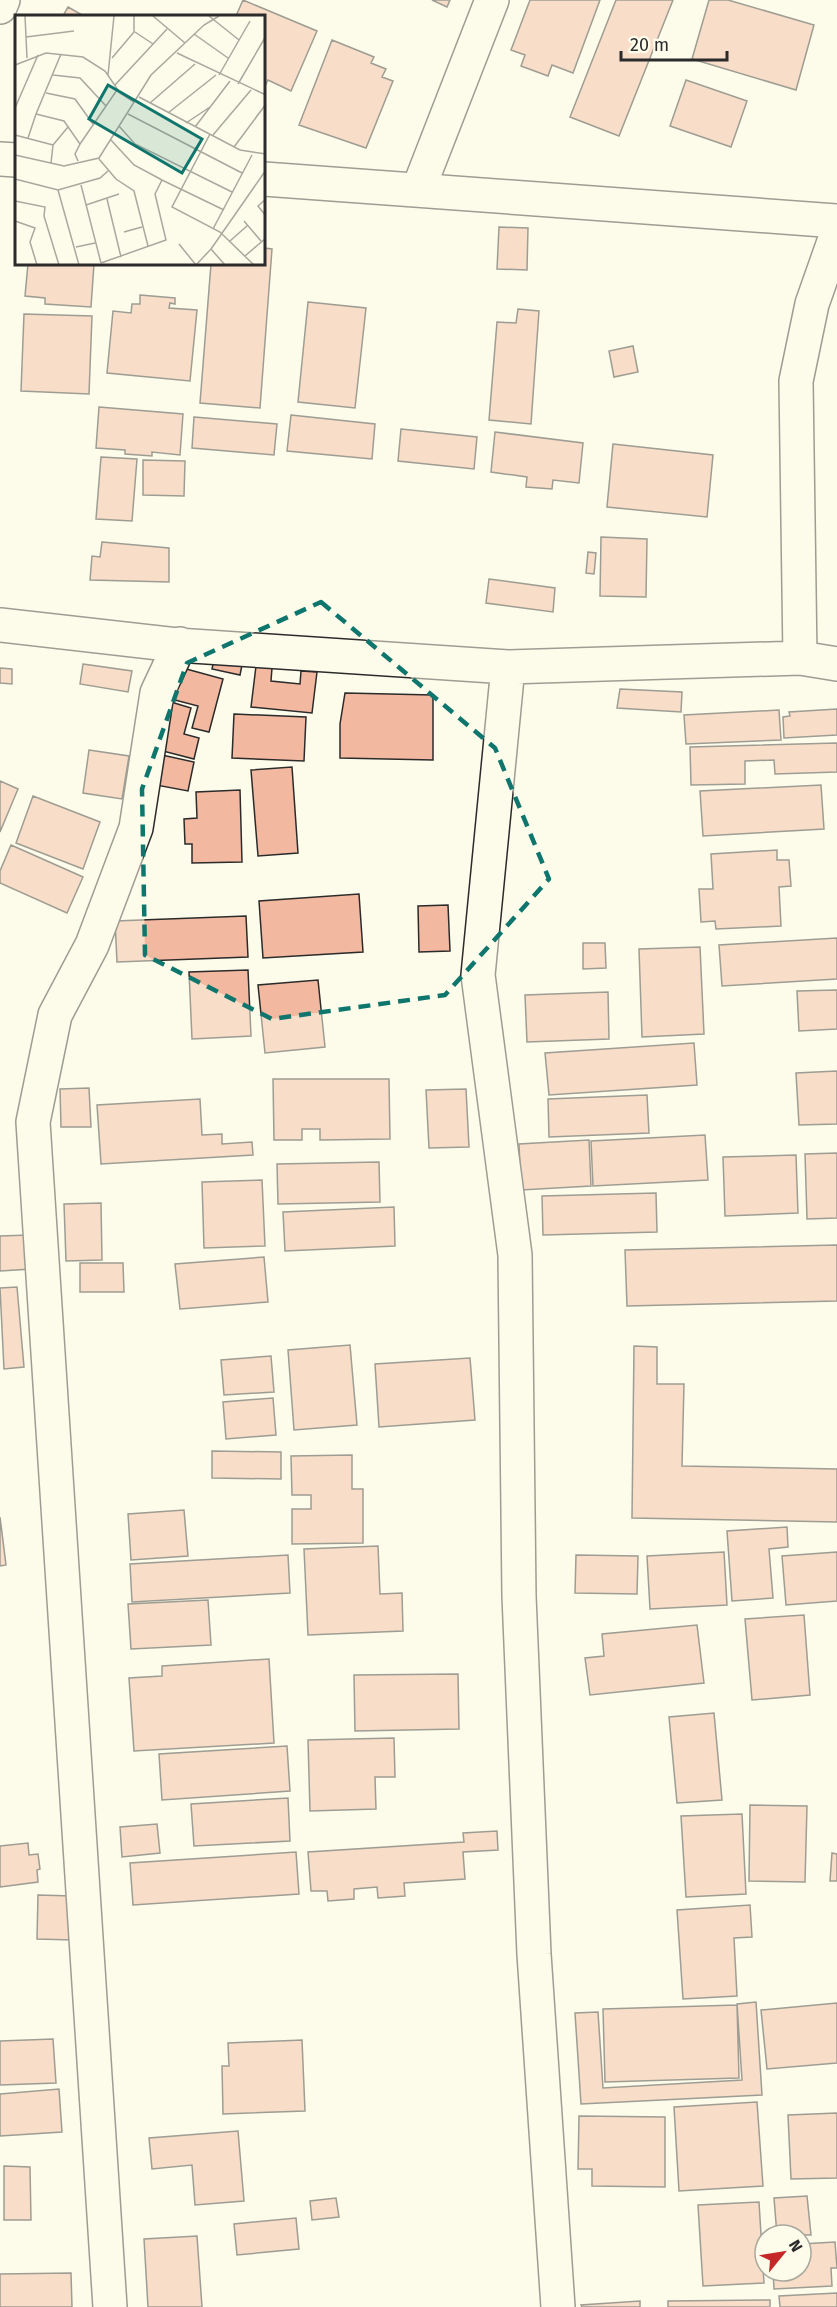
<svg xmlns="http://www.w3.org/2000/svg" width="837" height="2307" viewBox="0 0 837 2307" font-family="'Fira Sans',sans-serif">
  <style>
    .building { fill: #f2b8a0; stroke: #2b2b2b; stroke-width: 1.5 }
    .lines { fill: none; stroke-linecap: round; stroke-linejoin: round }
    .minor-casing { stroke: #2b2b2b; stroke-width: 36 }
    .minor { stroke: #fdfbea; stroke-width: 33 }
    .marked { fill: none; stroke: #0f766e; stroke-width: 4.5; stroke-dasharray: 12 8; stroke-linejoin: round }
    .inset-road { fill: none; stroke: #a9a89e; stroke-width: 1.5 }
    .view { fill: #0f766e; fill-opacity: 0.15; stroke: #0f766e; stroke-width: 3 }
    .inset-edge { fill: none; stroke: #2b2b2b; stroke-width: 3 }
  </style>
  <rect width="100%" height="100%" fill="#fdfbea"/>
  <path class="building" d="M243 0 317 31 291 91 268 80 264 88V16H236Z
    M432 0H450L447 7Z
    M530 0H600L573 73 552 65 548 76 521 66 525 55 511 50Z
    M616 0H673L619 136 570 117Z
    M709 0H728L814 25 796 90 692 59Z
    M68 7 84 16H63Z
    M332 40 374 57 371 63 386 69 382 77 393 81 366 148 299 125Z
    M686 80 747 101 731 147 670 126Z
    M499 227 528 228 527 270 497 269Z
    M264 248 272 249 260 408 200 403 211 264H264Z
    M28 264H94L91 307 45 304V298L25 296Z
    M140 295 175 298V304L170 303 169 308 197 310 190 381 107 373 113 311 131 313 132 304H140Z
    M308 302 366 308 355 408 298 402Z
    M518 309 539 311 531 424 489 420 497 322 516 323Z
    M24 314 92 316 89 394 21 391Z
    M633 346 638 372 614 377 609 351Z
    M99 407 183 414 180 455 152 452V456L125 454V450L96 448Z
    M291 415 375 424 372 459 287 451Z
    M194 417 277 424 274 455 192 448Z
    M401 429 477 437 474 469 398 461Z
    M495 432 583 443 579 483 553 480 552 489 526 487 527 477 491 472Z
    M613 444 713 455 707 517 607 507Z
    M101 457 137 459 132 521 96 519Z
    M143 460 185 461 184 496 143 495Z
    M601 537 647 539 646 597 600 596Z
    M102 542 169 548V582L90 580 92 556 100 557Z
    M588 552 596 553 594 574 586 573Z
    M489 579 555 588 553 612 486 603Z
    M215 655 243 660 240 675 212 669Z
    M83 664 132 671 128 692 80 684Z
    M256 666 272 668 271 681 300 684 301 671 317 672 312 713 251 707Z
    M179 667 223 679 209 732 192 728 198 706 171 699Z
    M0 668 12 669V684L0 683Z
    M620 689 682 692 681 712 617 708Z
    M345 693 433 695V760L340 758V724Z
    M171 702 191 708 184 734 199 738 194 759 159 750Z
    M837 709V735L784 738 783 717 790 716 789 712Z
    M779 710 781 740 686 744 684 715Z
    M234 714 306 717 304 761 232 758Z
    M837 743V772L775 774 774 760 745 761V784L691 785 690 747Z
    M89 750 129 756 122 799 83 793Z
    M162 755 194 762 188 791 156 785Z
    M292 767 298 853 258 856 251 770Z
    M0 781 18 789 0 832Z
    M821 785 824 829 703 836 700 791Z
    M240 790 242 862 192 863V844H185L184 819 197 818 196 792Z
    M33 796 100 822 83 869 16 843Z
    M11 845 83 877 67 913 0 883V871Z
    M777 850V860H789L791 886 779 887 781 926 716 929 715 921 701 922 699 889H713L711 854Z
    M359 894 363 952 263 958 259 901Z
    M448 905 450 951 419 952 418 906Z
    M246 916 248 957 117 962 115 921Z
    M837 938V979L722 986 719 945Z
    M583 943H605L606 968 583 969Z
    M700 947 704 1034 642 1037 639 949Z
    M248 970 251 1036 192 1039 189 972Z
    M318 980 325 1047 265 1053 258 985Z
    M837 990V1029L799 1031 797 991Z
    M608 992 609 1039 527 1042 525 995Z
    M694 1043 697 1085 549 1095 545 1053Z
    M837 1071V1124L799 1125 796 1073Z
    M273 1079H389L390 1139 320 1140V1129H302V1140H274Z
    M89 1088 91 1127H61L60 1089Z
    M466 1089 469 1147 429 1148 426 1090Z
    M647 1095 649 1133 549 1137 548 1099Z
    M200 1099 202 1135 222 1134V1144L252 1142 253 1155 101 1164 97 1105Z
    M705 1135 708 1180 593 1186 591 1141Z
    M589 1140 591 1186 521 1190 519 1144Z
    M837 1153V1218L807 1219 805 1154Z
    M796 1155 798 1213 725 1216 723 1157Z
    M379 1162 380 1202 278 1204 277 1164Z
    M262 1180 265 1246 204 1248 202 1182Z
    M656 1193 657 1232 543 1235 542 1196Z
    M101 1203 102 1260 66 1261 64 1204Z
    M394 1207 395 1246 285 1251 283 1212Z
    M29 1235 32 1269 0 1271V1236Z
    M837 1245V1301L627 1306 625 1250Z
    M264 1257 268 1302 180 1309 175 1264Z
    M80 1263H123L124 1292H80Z
    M17 1287 24 1367 4 1369 0 1288Z
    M350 1345 357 1425 294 1430 288 1350Z
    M634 1346 657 1347V1384H684L682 1466 837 1469V1522L632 1518Z
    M271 1356 274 1392 224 1395 221 1360Z
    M470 1358 475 1420 379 1427 375 1364Z
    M273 1398 276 1435 226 1439 223 1402Z
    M212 1451 281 1452V1479L212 1478Z
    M352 1455V1489H363V1543L292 1544V1509H311V1495H292L291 1456Z
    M184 1510 188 1556 131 1560 128 1514Z
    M0 1517 6 1565 0 1566Z
    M787 1527 788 1547 769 1549 773 1598 732 1601 727 1531Z
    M378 1546 380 1594 402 1593 403 1631 308 1635 304 1549Z
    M724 1552 727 1605 650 1609 647 1556Z
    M837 1552V1601L786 1605 782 1556Z
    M288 1555 290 1593 132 1602 130 1564Z
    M576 1555 638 1556 637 1594 575 1593Z
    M208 1600 211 1645 131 1649 128 1604Z
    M804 1615 810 1695 752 1700 745 1619Z
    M697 1625 704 1683 590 1695 585 1658 604 1656 602 1634Z
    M269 1659 274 1743 134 1751 129 1678 162 1676V1666Z
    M458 1674 459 1729 355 1731 354 1675Z
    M714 1713 722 1800 677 1803 669 1717Z
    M394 1738 395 1777H375L376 1809 310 1811 308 1740Z
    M287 1746 290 1791 162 1800 159 1754Z
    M288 1798 290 1841 194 1846 191 1804Z
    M750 1805 807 1806 805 1882 749 1881Z
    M742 1814 746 1894 686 1897 681 1816Z
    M157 1824 160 1853 122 1857 120 1827Z
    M497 1831 498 1850 463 1852 465 1879 404 1883 405 1896 378 1898 377 1887 354 1889V1899L328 1901 327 1891H311L308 1852 464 1842 463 1833Z
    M28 1843 29 1855 38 1854 40 1869 37 1870 38 1882 0 1887V1846Z
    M296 1852 299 1894 133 1905 130 1863Z
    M832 1853 837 1854V1881H830Z
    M38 1895 73 1896V1940L37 1939Z
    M750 1905 752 1937 734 1938 737 1996 683 1999 677 1910Z
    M756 2002 762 2095 581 2104 575 2013 598 2012 603 2088 742 2080 737 2004Z
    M837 2003V2063L767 2069 761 2010Z
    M737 2005 739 2078 605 2082 603 2009Z
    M53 2039 56 2083 0 2085V2041Z
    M302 2040 305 2111 223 2114 222 2066H229L228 2043Z
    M59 2089 62 2132 0 2136V2094Z
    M757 2102 763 2186 679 2191 674 2107Z
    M837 2113V2178L791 2179 788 2115Z
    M579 2116 665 2117V2187L592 2186V2169H578Z
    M238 2131 244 2201 195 2205 192 2165 152 2169 149 2138Z
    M4 2166 30 2167 31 2220H4Z
    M807 2196 811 2235H777L774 2198Z
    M336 2198 339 2217 312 2220 310 2201Z
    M759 2202 764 2283 703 2286 698 2205Z
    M296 2218 299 2249 237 2255 234 2224Z
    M197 2236 202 2307H148L144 2239Z
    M835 2242 837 2268H831L832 2286 774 2289 773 2271H801V2244Z
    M71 2273 72 2307H0V2274Z
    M837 2293V2307H780L779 2296Z
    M770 2300V2307H668V2301Z
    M640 2301V2307H582L581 2305Z"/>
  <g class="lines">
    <defs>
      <path id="minor" d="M0 7 3 0
        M0 159 16 160
        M264 179 837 221
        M418 190 492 0
        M0 625 177 645 508 667 800 658 837 664
        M800 658 796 381 812 304 837 233
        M508 667 478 975 515 1255 519 1596 534 1954 558 2307
        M110 2307 33 1122 55 1015 92 945 136 828 157 693 180 644"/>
    </defs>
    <use href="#minor" class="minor-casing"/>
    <use href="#minor" class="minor"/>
  </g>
  <path d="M0 0H837V2307H0ZM321 602 495 748 549 879 445 995 272 1019 145 955 142 789 187 663Z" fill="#fdfbea" fill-opacity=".55" fill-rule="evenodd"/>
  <path class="marked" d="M321 602 495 748 549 879 445 995 272 1019 145 955 142 789 187 663Z"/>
  <g transform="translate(15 15)">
    <rect width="250" height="250" fill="#fdfbea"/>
    <path class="inset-road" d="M10 1 12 43M138 1 170 28M194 1 224 25M120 17 138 29M179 19 213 43M11 22 59 16M162 38 251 80M46 39 21 99 49 106 65 129 60 139 63 146M97 43 119 17V1M0 50 31 38 68 42 90 56 105 78 119 87M38 60 65 63 91 91M93 60 99 1M204 60 235 6M223 69 251 21M100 70 152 14M31 78 60 84 78 109M124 82 225 135 251 139M135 88 180 49M0 93 23 40M153 98 201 60M113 99 227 158M171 108 195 92M104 111 120 129 217 177M180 112 215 66M195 119 157 192 205 217 239 250M0 120 38 130M198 120 236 75M13 123 21 99M95 124 119 150 147 165M65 129 102 75M219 132 251 89M0 140 49 151 84 143 136 60 189 10 204 1M84 144 101 164 119 176 133 231M36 148 38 130 53 112M0 164 43 175 85 163 93 156M66 170 86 248M43 175 64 250M92 184 106 242M251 184 243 191 251 201M0 186 30 192 29 201 44 250M71 190 104 179M0 206 20 213 15 227 22 250M229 206 246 226M198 214 237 140M109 217 127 212M215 226 233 210M164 229 181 250M61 232 80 228M230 241 251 223M86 248 151 225 140 179 147 165 209 195M181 250 196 234M210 250 196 234 251 155"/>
    <path class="view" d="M93 70 187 124 167 158 74 104Z"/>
    <rect width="250" height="250" class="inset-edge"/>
  </g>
  <g transform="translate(783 2253) rotate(60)"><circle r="28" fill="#fdfbea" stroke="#a9a89e" stroke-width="1.5"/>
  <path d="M0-4.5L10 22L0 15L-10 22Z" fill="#c62828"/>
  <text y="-9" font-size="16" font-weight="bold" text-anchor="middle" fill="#2b2b2b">N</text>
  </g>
  <path d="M621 51v9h106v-9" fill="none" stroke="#2b2b2b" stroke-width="3"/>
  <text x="630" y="51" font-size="18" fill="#2b2b2b" stroke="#fdfbea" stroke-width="4.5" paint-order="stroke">20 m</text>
</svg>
